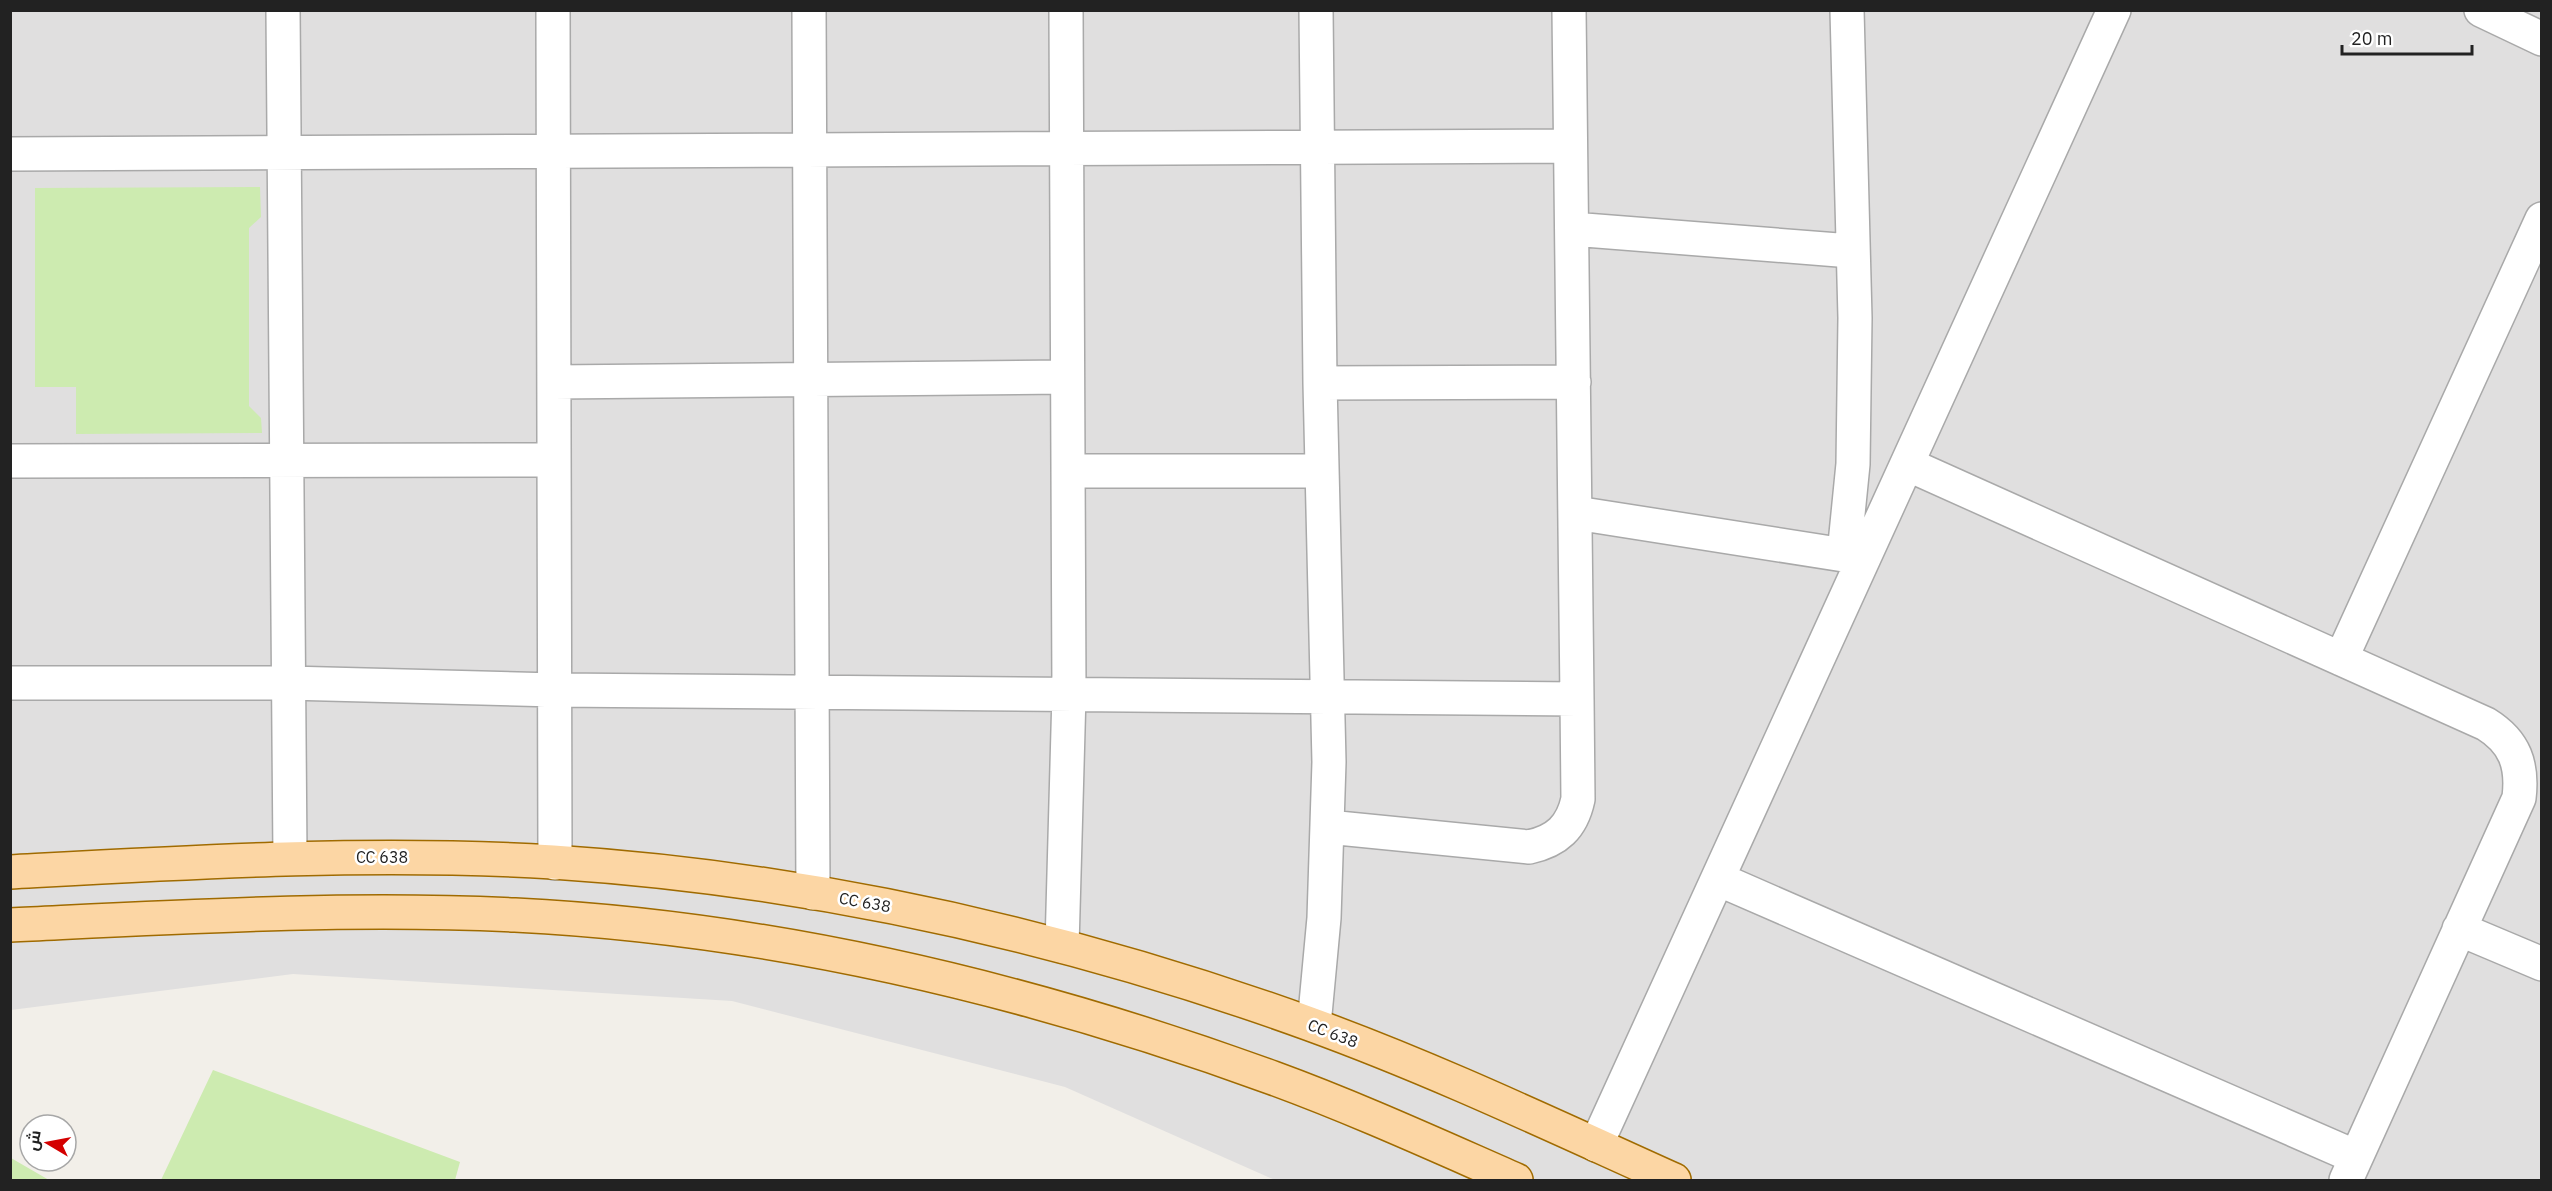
<svg xmlns="http://www.w3.org/2000/svg" width="2552" height="1191" viewBox="0 0 2552 1191" font-family="'IBM Plex Sans',Cairo,sans-serif">
  <style>
    .residential { fill: #e0dfdf }
    .grass { fill: #cdebb0 }
    .lines { fill: none; stroke-linecap: round; stroke-linejoin: round }
    .minor-casing { stroke: #a9a9a9; stroke-width: 36 }
    .major-casing { stroke: #a06b00; stroke-width: 36 }
    .minor { stroke: #fff; stroke-width: 33 }
    .major { stroke: #fcd6a4; stroke-width: 33 }
    .labels { text-anchor: middle; stroke-width: 5; stroke-linejoin: round; paint-order: stroke }
    .street-label { font-size: 16px; fill: #222; stroke: #fff }
  </style>
  <rect width="100%" height="100%" fill="#f2efe9"/>
  <path class="residential" d="M10 11H2541V1180H1275L1065 1087 732 1001 293 974 11 1010Z"/>
  <path class="grass" d="M260 187 261 217 249 228V406L261 418 262 433 76 434V387H35V188Z
    M213 1070 460 1162 455 1180H161Z
    M10 1158H11L49 1180H11Z"/>
  <g class="lines">
    <defs>
      <path id="minor" d="M283 10 290 857
        M553 10 555 863
        M809 10 813 893
        M2481 10 2542 39
        M10 154 1570 146
        M1572 229 1851 251
        M554 382 1067 377
        M1320 383 1574 382
        M10 461 554 460
        M1907 464 2486 724C2515 742 2523 765 2519 798L2346 1180
        M1068 471H1322
        M1576 513 1863 558
        M1844 554 1853 464 1855 318 1847 10
        M2341 659 2542 219
        M10 683H288L555 690 1577 699
        M1328 827 1529 847C1557 841 1572 827 1578 799L1577 699 1569 10
        M1718 879 2356 1157
        M2459 929 2542 964
        M1062 946 1069 694 1066 10
        M1314 1025 1324 918 1329 762 1320 383 1316 10
        M1596 1145 2114 10"/>
      <path id="major" d="M10 872C192 862 372 851 553 862 812 879 1067 936 1310 1024 1434 1069 1554 1126 1674 1180
        M10 925C179 917 347 907 515 915 775 928 1029 989 1273 1078 1355 1108 1436 1145 1516 1180"/>
    </defs>
    <use href="#minor" class="minor-casing"/>
    <use href="#major" class="major-casing"/>
    <use href="#minor" class="minor"/>
    <use href="#major" class="major"/>
  </g>
  <g class="labels">
    <g class="street-label">
      <text x="382" y="863">CC 638</text>
      <text transform="translate(865 902) rotate(10)" y="6">CC 638</text>
      <text transform="translate(1333 1033) rotate(21)" y="6">CC 638</text>
    </g>
  </g>
  <rect width="2552" height="1191" fill="none" stroke="#222222" stroke-width="24"/>
  <g transform="translate(48 1143) rotate(280)"><circle r="28" fill="#ffffff" stroke="#a7a7a7" stroke-width="1.5"/>
  <path d="M0-4.5L10 22L0 15L-10 22Z" fill="#d40000"/>
  <text y="-9" font-size="16" font-weight="bold" text-anchor="middle" fill="#222222">ش</text>
  </g>
  <path d="M2342 45v9h130v-9" fill="none" stroke="#222222" stroke-width="3"/>
  <text x="2351" y="45" font-size="18" fill="#222222" stroke="#ffffff" stroke-width="4.5" paint-order="stroke">20 m</text>
</svg>
